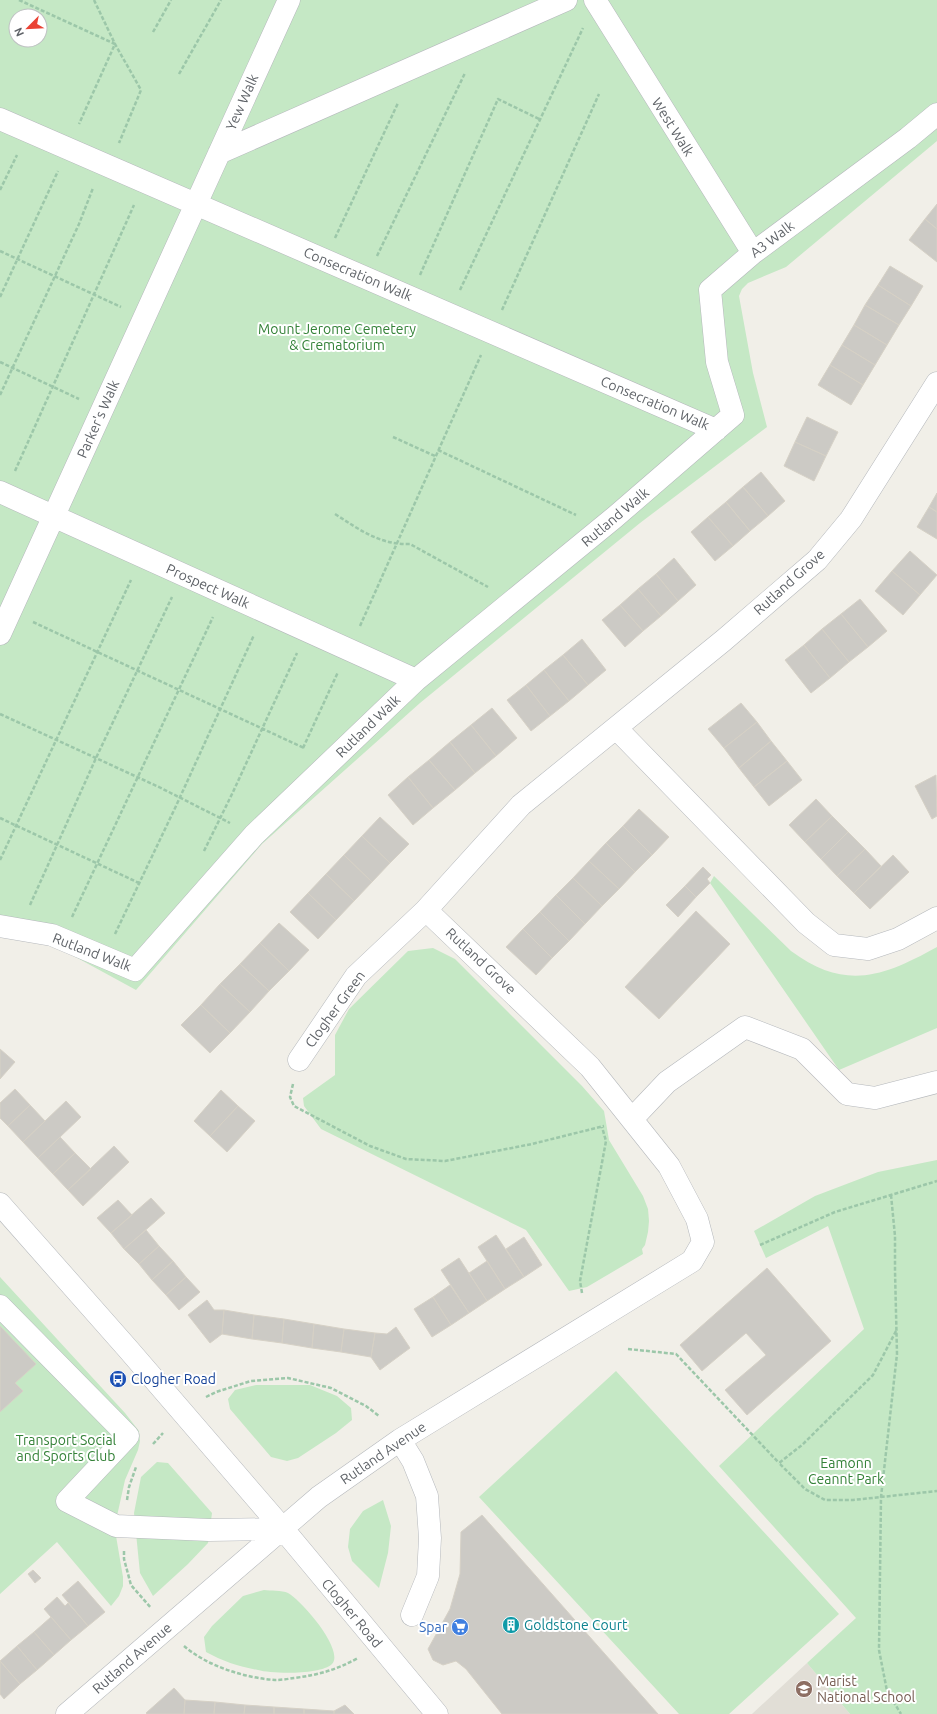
<svg xmlns="http://www.w3.org/2000/svg" width="937" height="1714" viewBox="0 0 937 1714" font-family="Ubuntu,sans-serif">
  <style>
    .education { fill: #e1ded6 }
    .green { fill: #c5e8c5; fill-rule: evenodd }
    .building { fill: #cccac5; stroke: #d6d1c6 }
    .lines { fill: none; stroke-linecap: round; stroke-linejoin: round }
    .minor-casing { stroke: #b5b8bc; stroke-width: 23 }
    .path { stroke: #9cc7a9; stroke-width: 2.5; stroke-dasharray: 4 2; stroke-linecap: butt }
    .minor { stroke: #fff; stroke-width: 22 }
    .labels { text-anchor: middle; stroke-width: 4; stroke-linejoin: round; paint-order: stroke }
    .street-label { font-size: 14px; fill: #5f6368; stroke: #fff }
    .park-label { font-size: 14px; fill: #348238; stroke: #fff }
    .transit-label { font-size: 14px; fill: #164399; stroke: #fff; text-anchor: start }
    .culture-label { font-size: 14px; fill: #0d838f; stroke: #fff; text-anchor: start }
    .shop-label { font-size: 14px; fill: #366cbe; stroke: #fff; text-anchor: end }
    .education-label { font-size: 14px; fill: #785e54; stroke: #fff; text-anchor: start }
  </style>
  <rect width="100%" height="100%" fill="#f1efe8"/>
  <path class="education" d="M807 1663 850 1714H752Z"/>
  <path class="green" d="M0 0H937V141L786 267 748 283 742 289 739 296 753 373 767 427 640 523 420 703 262 844 136 990 48 942 0 932ZM16 16H40V40H16Z
    M714 876 791 951C845 991 883 977 937 947V1028L839 1070 710 883Z
    M433 948 455 959 582 1086 604 1111 609 1140 643 1196 648 1209 649 1221 648 1232 645 1245 642 1249 643 1254 587 1287 569 1291 526 1230 321 1129 304 1106 303 1098 335 1075V1035L349 1009 408 951Z
    M937 1160V1714H850L807 1663 856 1618 719 1466 864 1329 828 1226 766 1258 754 1231 815 1196 878 1172Z
    M0 1277 125 1413 139 1431 140 1441 138 1450 125 1480 117 1516 116 1536 123 1577V1586L119 1596 111 1606 57 1542 0 1594Z
    M616 1371 839 1614 729 1714H679L479 1497Z
    M256 1385H310L337 1396 351 1408 352 1420 336 1433 298 1458 287 1461 271 1457 230 1409 228 1399 235 1390Z
    M157 1462 168 1463 212 1513 208 1543 188 1564 153 1596 140 1573 134 1513 141 1477Z
    M383 1500 391 1526 388 1553 379 1588 352 1561 348 1547 350 1529 363 1511Z
    M264 1590C270 1591 282 1590 288 1593 301 1600 345 1650 332 1664 321 1675 272 1674 258 1670 240 1667 222 1661 206 1652L204 1637 212 1626 243 1596Z"/>
  <path class="building" d="M937 204V229L925 219Z
    M925 219 937 229V262L909 240Z
    M890 266 923 286 911 306 878 285Z
    M878 285 911 306 899 325 865 305Z
    M865 305 899 325 887 345 854 325Z
    M854 325 887 345 875 365 842 345Z
    M842 345 875 365 863 385 830 365Z
    M830 365 863 385 851 405 818 385Z
    M807 417 838 432 826 456 795 442Z
    M795 442 826 456 814 481 784 466Z
    M761 472 785 501 768 516 743 487Z
    M743 487 768 516 750 531 726 502Z
    M937 493V512L929 507Z
    M726 502 750 531 733 546 708 517Z
    M929 507 937 512V539L917 527Z
    M708 517 733 546 715 561 691 532Z
    M910 551 937 575 920 595 892 571Z
    M674 558 696 585 678 601 656 574Z
    M892 571 920 595 903 615 875 591Z
    M656 574 678 601 661 616 638 589Z
    M638 589 661 616 643 631 620 605Z
    M860 599 887 631 868 647 841 614Z
    M620 605 643 631 625 647 602 620Z
    M841 614 868 647 849 662 822 629Z
    M822 629 849 662 830 678 804 645Z
    M582 639 606 670 588 685 563 655Z
    M804 645 830 678 811 693 785 660Z
    M563 655 588 685 569 701 544 670Z
    M544 670 569 701 550 716 526 685Z
    M526 685 550 716 531 731 507 700Z
    M741 703 757 722 724 748 708 729Z
    M492 708 517 738 496 756 471 725Z
    M757 722 771 741 739 768 724 748Z
    M471 725 496 756 475 773 450 742Z
    M771 741 787 761 754 787 739 768Z
    M450 742 475 773 455 790 429 760Z
    M429 760 455 790 433 808 408 777Z
    M787 761 802 780 769 806 754 787Z
    M936 775 937 816 932 819 915 786Z
    M408 777 433 808 413 825 388 795Z
    M816 799 832 816 805 842 789 825Z
    M639 809 669 837 652 855 623 826Z
    M832 816 848 832 821 859 805 842Z
    M380 817 409 844 390 863 362 836Z
    M623 826 652 855 635 872 606 843Z
    M848 832 865 849 837 876 821 859Z
    M362 836 390 863 372 882 344 855Z
    M606 843 635 872 619 889 589 861Z
    M865 849 881 866 854 893 837 876Z
    M344 855 372 882 354 901 326 874Z
    M893 855 909 872 870 909 854 893Z
    M589 861 619 889 602 906 573 878Z
    M703 867 711 875 707 879 710 883 696 897 685 886Z
    M326 874 354 901 336 920 308 893Z
    M573 878 602 906 585 924 556 895Z
    M685 886 696 897 678 917 666 905Z
    M308 893 336 920 318 939 290 912Z
    M556 895 585 924 569 941 540 912Z
    M696 911 730 944 659 1019 625 987Z
    M540 912 569 941 552 958 523 929Z
    M279 923 309 950 289 971 260 943Z
    M523 929 552 958 536 975 506 947Z
    M260 943 289 971 269 991 240 964Z
    M240 964 269 991 250 1012 220 984Z
    M220 984 250 1012 230 1033 201 1005Z
    M201 1005 230 1033 210 1053 181 1025Z
    M0 1049 15 1062 0 1079Z
    M15 1089 30 1105 8 1126 0 1118V1103Z
    M221 1090 238 1106 210 1136 194 1121Z
    M66 1101 81 1117 38 1158 23 1142Z
    M30 1105 45 1121 23 1142 8 1126Z
    M238 1106 255 1121 227 1152 210 1136Z
    M60 1137 75 1153 53 1174 38 1158Z
    M114 1146 129 1162 83 1206 68 1190Z
    M75 1153 91 1169 68 1190 53 1174Z
    M151 1198 165 1213 124 1249 111 1233Z
    M118 1200 132 1215 111 1233 97 1218Z
    M146 1230 159 1246 139 1264 124 1249Z
    M496 1235 524 1277 505 1289 478 1247Z
    M524 1237 542 1265 524 1277 506 1249Z
    M159 1246 173 1261 152 1280 139 1264Z
    M459 1258 487 1301 469 1313 441 1270Z
    M173 1261 186 1277 166 1295 152 1280Z
    M487 1261 505 1289 487 1301 469 1273Z
    M767 1268 831 1341 747 1415 725 1390 766 1355 746 1333 702 1371 680 1345Z
    M186 1277 200 1292 179 1310 166 1295Z
    M450 1285 469 1313 451 1325 433 1297Z
    M433 1297 451 1325 432 1337 414 1309Z
    M207 1300 214 1310H224L222 1334 210 1343 188 1315Z
    M224 1310 254 1315 252 1339 222 1334Z
    M254 1315 284 1319 282 1343 252 1339Z
    M284 1319 314 1324 312 1348 282 1343Z
    M314 1324 344 1329 341 1352 312 1348Z
    M0 1326 36 1364 15 1383 23 1391 0 1412Z
    M396 1327 410 1348 380 1370 371 1357 375 1333 387 1334Z
    M344 1329 375 1333 371 1357 341 1352Z
    M482 1515 658 1714H502L466 1669 456 1661 443 1665 433 1660 428 1649 450 1609 460 1574 461 1532Z
    M33 1570 41 1578 35 1583 28 1574Z
    M78 1581 105 1612 88 1626 62 1595Z
    M57 1597 65 1606 68 1603 88 1626 71 1640 44 1609Z
    M51 1617 71 1640 54 1655 34 1632Z
    M34 1632 54 1655 37 1670 17 1646Z
    M17 1646 37 1670 20 1684 0 1661Z
    M0 1661 20 1684 4 1699 0 1694Z
    M174 1688 185 1700 184 1714H147L146 1713Z
    M185 1700 215 1702 214 1714H184Z
    M215 1702 245 1705 244 1714H214Z
    M245 1705 274 1707V1714H244Z
    M345 1705 354 1714H334V1711Z
    M274 1707 304 1709V1714H274Z
    M304 1709 334 1711V1714H304Z"/>
  <g class="lines">
    <defs>
      <path id="minor" d="M595 0 753 253
        M0 119 716 430
        M219 153 566 0
        M0 492 416 680
        M0 634 289 0
        M616 728 806 923 834 945 868 949 898 939 937 918
        M0 926 52 935 135 970 254 835 416 680 615 517 733 415 717 362 710 290 753 253 908 138 937 114
        M299 1060 356 976 426 910 521 805 724 640 817 560 851 519 937 383
        M632 1119 667 1082 745 1027 802 1049 847 1094 875 1098 937 1082
        M0 1204 128 1349 283 1529 437 1714
        M0 1306 128 1436 67 1501 116 1526 209 1530 283 1529
        M400 1440 413 1461 427 1496 430 1538 428 1576 412 1615
        M67 1714 319 1497 400 1440 692 1261 703 1242 697 1219 669 1166 590 1067 426 910"/>
    </defs>
    <use href="#minor" class="minor-casing"/>
    <path class="path" d="M19 0 115 44 79 124
      M94 0 115 44 141 90 119 143
      M153 32 171 0
      M179 74 221 0
      M0 190 17 155
      M335 238 398 103
      M0 251 121 307
      M377 256 465 73
      M420 275 498 99 539 119
      M460 290 583 28
      M0 297 58 171
      M502 310 599 94
      M0 362 79 399
      M0 395 79 224 93 188
      M393 437 435 456
      M438 450 576 515
      M15 471 134 205
      M335 514C360 530 380 545 410 544L488 587
      M33 622 304 748
      M360 626 481 355
      M0 714 159 787 230 823
      M303 748 338 672
      M0 818 139 883
      M204 851 233 792 297 653
      M0 860 131 580
      M30 905 96 758 172 597
      M72 917 213 617
      M115 934 176 806 254 635
      M293 1084 290 1097 294 1106 370 1146 406 1159 445 1161 532 1144 604 1126
      M891 1195 895 1236V1271L897 1354 881 1497 879 1650 887 1691 901 1714
      M760 1245 835 1212 937 1181
      M582 1293 580 1281 606 1141 602 1127
      M896 1331 873 1375 802 1445 779 1463 805 1489 825 1500H853L937 1491
      M628 1349 676 1354 779 1463
      M206 1397 216 1392 251 1381 288 1378 331 1388 366 1406 379 1416
      M153 1444 163 1433
      M127 1500 129 1487 136 1467
      M124 1551V1559L131 1585 151 1608
      M184 1646C207 1666 245 1678 275 1680 281 1680 288 1679 294 1678 318 1675 336 1670 358 1658"/>
    <use href="#minor" class="minor"/>
  </g>
  <defs>
    <symbol id="bus-disc" viewBox="-11 -11 22 22"><circle r="9.5" fill="#1a4fb4" stroke="#fff"/><path d="M-5-6H5V4H4V6H2V4H-2V6H-4V4H-5ZM-3.5-4V0h7V-4ZM-3.5 1.2v1.5H-2V1.2ZM2 1.2v1.5H3.5V1.2Z" fill="#fff"/></symbol>
    <symbol id="building-disc" viewBox="-11 -11 22 22"><circle r="9.5" fill="#0f9aa8" stroke="#fff"/><path d="M-4-6H4V6H1V3H-1V6H-4ZM-2.5-4.3h1.7v1.8h-1.7ZM.8-4.3h1.7v1.8H.8ZM-2.5-1h1.7V.8h-1.7ZM.8-1h1.7V.8H.8Z" fill="#fff"/></symbol>
    <symbol id="supermarket-disc" viewBox="-11 -11 22 22"><circle r="9.5" fill="#3f7fe0" stroke="#fff"/><path d="M-6-5.5h2.5l.6 2H6L4.5 2H-2.5L-4.4-4H-6ZM-1.5 3.2a1.3 1.3 0 1 0 .1 0ZM3 3.2a1.3 1.3 0 1 0 .1 0Z" fill="#fff"/></symbol>
    <symbol id="school-disc" viewBox="-11 -11 22 22"><circle r="9.5" fill="#8d6e63" stroke="#fff"/><path d="M0-5L7-2L0 1L-7-2ZM-4 1L0 2.5L4 1V4Q0 6-4 4Z" fill="#fff"/></symbol>
  </defs>
  <g fill-rule="evenodd">
    <use href="#bus-disc" x="108" y="1369" width="20" height="20"/>
    <use href="#building-disc" x="501" y="1615" width="20" height="20"/>
    <use href="#supermarket-disc" x="450" y="1617" width="20" height="20"/>
    <use href="#school-disc" x="794" y="1679" width="20" height="20"/>
  </g>
  <g class="labels">
    <g class="street-label">
      <text transform="translate(242 102) rotate(-66)" y="5">Yew Walk</text>
      <text transform="translate(673 127) rotate(58)" y="5">West Walk</text>
      <text transform="translate(772 239) rotate(-37)" y="5">A3 Walk</text>
      <text transform="translate(358 274) rotate(23)" y="5">Consecration Walk</text>
      <text transform="translate(655 403) rotate(23)" y="5">Consecration Walk</text>
      <text transform="translate(98 419) rotate(-66)" y="5">Parker's Walk</text>
      <text transform="translate(615 517) rotate(-40)" y="5">Rutland Walk</text>
      <text transform="translate(789 582) rotate(-42)" y="5">Rutland Grove</text>
      <text transform="translate(208 586) rotate(24)" y="5">Prospect Walk</text>
      <text transform="translate(368 726) rotate(-44)" y="5">Rutland Walk</text>
      <text transform="translate(92 952) rotate(21)" y="5">Rutland Walk</text>
      <text transform="translate(481 961) rotate(43)" y="5">Rutland Grove</text>
      <text transform="translate(335 1009) rotate(-54)" y="5">Clogher Green</text>
      <text transform="translate(383 1453) rotate(-34)" y="5">Rutland Avenue</text>
      <text transform="translate(352 1613) rotate(50)" y="5">Clogher Road</text>
      <text transform="translate(132 1658) rotate(-41)" y="5">Rutland Avenue</text>
    </g>
    <g class="park-label">
      <text x="337" y="334">Mount Jerome Cemetery<tspan x="337" dy="16">&amp; Crematorium</tspan></text>
      <text x="66" y="1445">Transport Social<tspan x="66" dy="16">and Sports Club</tspan></text>
      <text x="846" y="1468">Eamonn<tspan x="846" dy="16">Ceannt Park</tspan></text>
    </g>
    <g class="transit-label">
      <text x="131" y="1384">Clogher Road</text>
    </g>
    <g class="culture-label">
      <text x="524" y="1630">Goldstone Court</text>
    </g>
    <g class="shop-label">
      <text x="447" y="1632">Spar</text>
    </g>
    <g class="education-label">
      <text x="817" y="1686">Marist<tspan x="817" dy="16">National School</tspan></text>
    </g>
  </g>
  <g transform="translate(28 28) rotate(246)"><circle r="19" fill="#ffffff" stroke="#bfc1c3"/>
  <path d="M0-3L7 15L0 10L-7 15Z" fill="#ea4335"/>
  <text y="-6" font-size="11" font-weight="bold" text-anchor="middle" fill="#5f6368">N</text>
  </g>
</svg>
